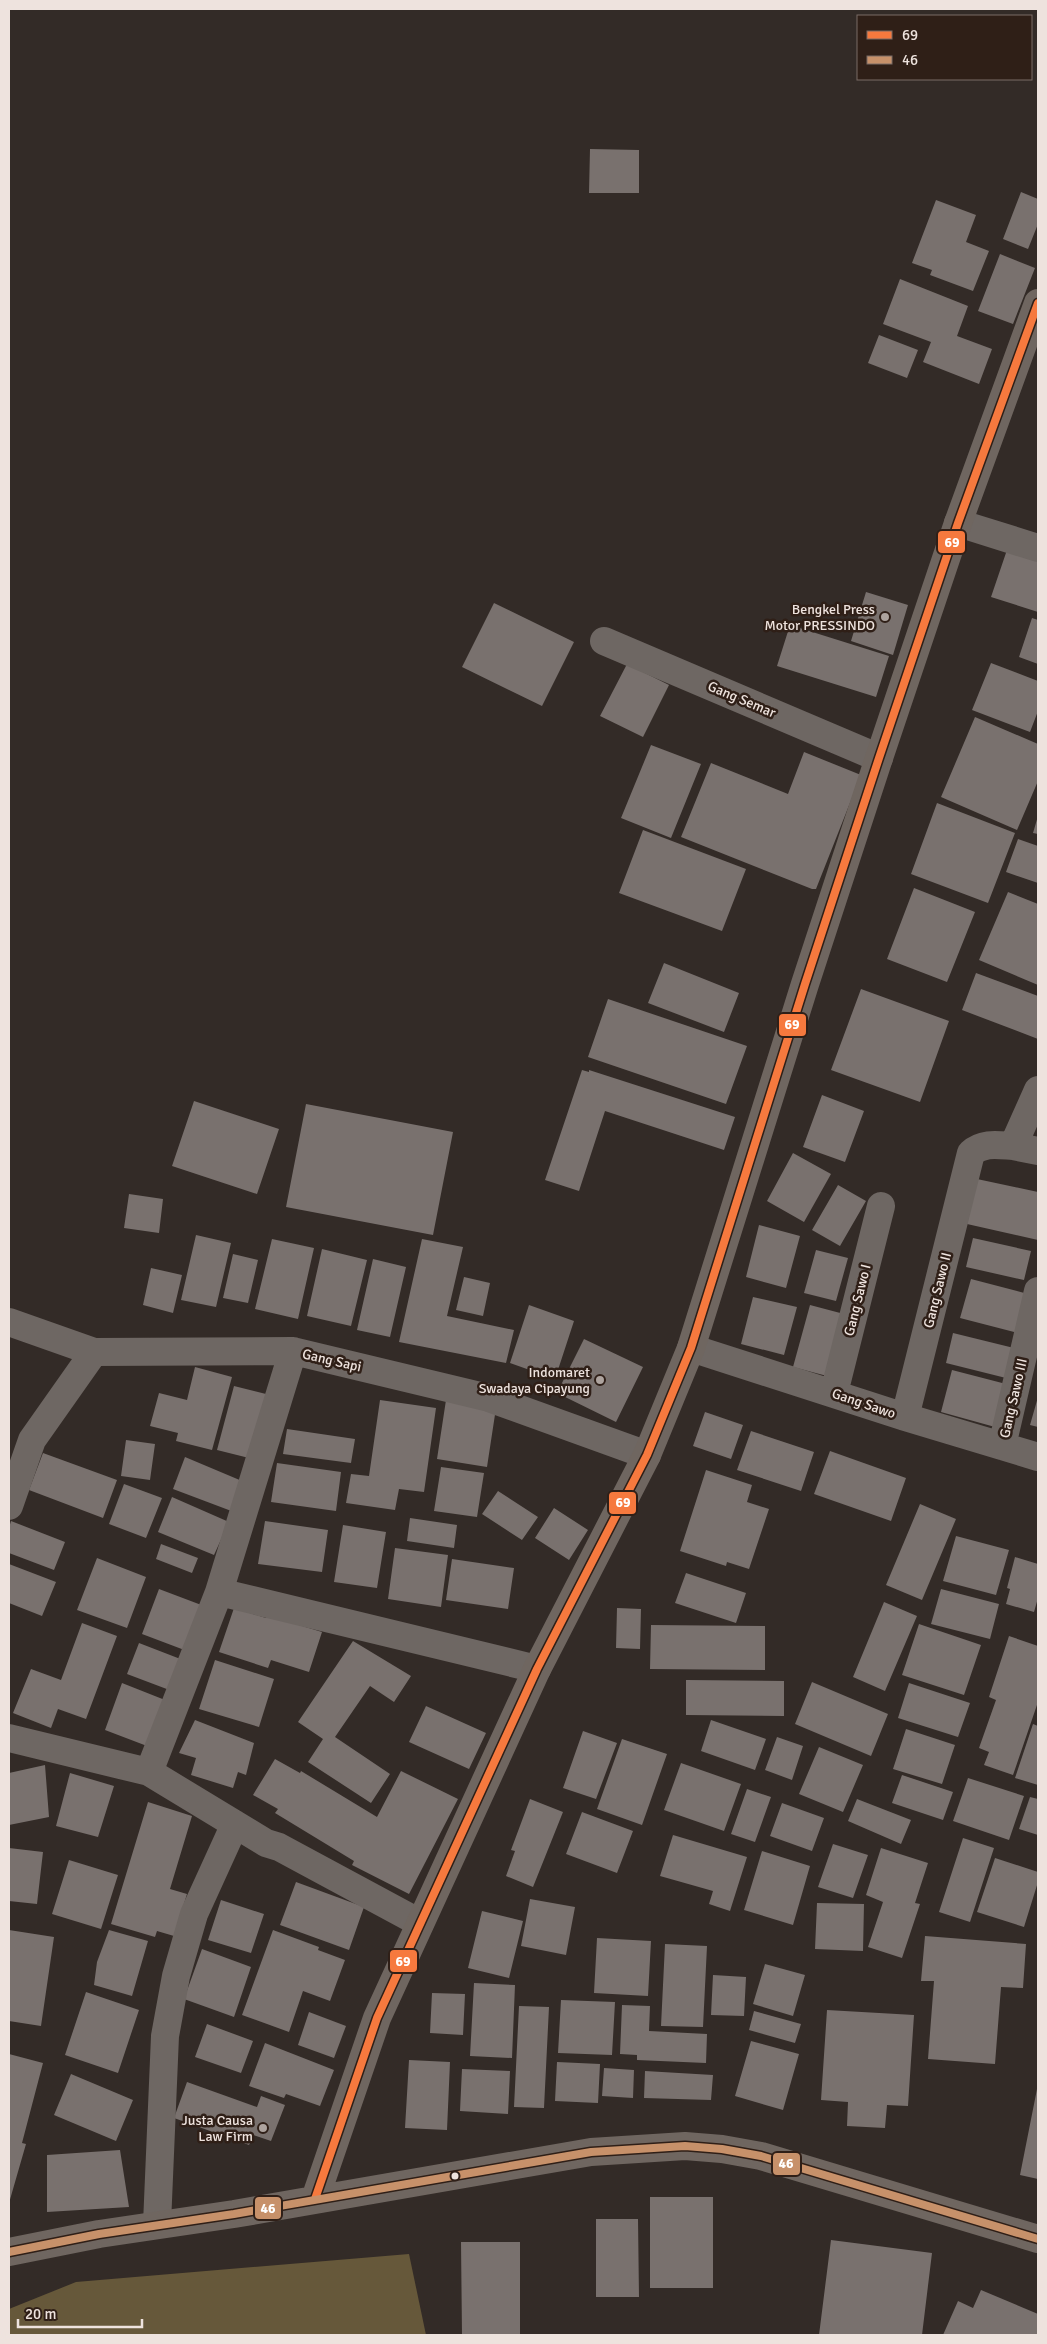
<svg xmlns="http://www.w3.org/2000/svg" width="1047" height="2344" viewBox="0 0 1047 2344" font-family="Signika,sans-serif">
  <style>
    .forest { fill: #66583a }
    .building { fill: #79716e }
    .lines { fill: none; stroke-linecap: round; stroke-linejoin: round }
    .minor { stroke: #6e6763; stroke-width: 28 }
    .major { stroke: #6f6660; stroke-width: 28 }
    .bus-1-casing { stroke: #2f1f17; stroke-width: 11 }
    .bus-2-casing { stroke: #2f1f17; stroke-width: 11 }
    .bus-1 { stroke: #f6793e; stroke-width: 8 }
    .bus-2 { stroke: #c7916a; stroke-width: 8 }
    .poi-dot { fill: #ada39e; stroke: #2f1f17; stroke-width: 2 }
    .bus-dot { fill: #eee3de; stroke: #2f1f17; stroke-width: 2 }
    .labels { text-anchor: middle; stroke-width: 5; stroke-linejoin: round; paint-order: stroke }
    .poi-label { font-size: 14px; fill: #eee3de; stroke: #2f1f17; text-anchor: end }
    .street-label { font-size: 14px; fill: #eee3de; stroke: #2f1f17 }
    .line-badge { stroke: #2f1f17; stroke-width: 2 }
    .badge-label { font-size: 14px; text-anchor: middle; font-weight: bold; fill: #fff }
  </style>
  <rect width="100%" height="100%" fill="#332b27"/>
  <path class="forest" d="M409 2254 426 2335H9V2309L76 2282Z"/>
  <path class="building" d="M590 149 639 150V193H589Z
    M1021 192 1038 199V224L1028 249 1003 239Z
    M936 200 976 215 966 242 989 251 973 291 930 275 932 270 912 263Z
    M1000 254 1035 268 1013 324 978 311Z
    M900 279 968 306 957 336 992 349 979 384 923 362 931 342 883 324Z
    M879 335 918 350 907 378 868 363Z
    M1009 544 1038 554V612L991 597Z
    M866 592 908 605 893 655 851 641Z
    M494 603 574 642 542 706 462 667Z
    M1032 618 1038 620V664L1019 657Z
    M790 625 889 656 876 697 777 666Z
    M991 663 1038 681V711L1030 732 972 710Z
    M627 664 669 685 643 737 600 716Z
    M975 717 1038 744V781L1017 830 941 797Z
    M651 745 701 764 671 838 621 818Z
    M804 752 861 775 816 889H812L681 837 711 763 788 794Z
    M937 803 1015 833 988 903 911 874Z
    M1038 816V834L1033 833Z
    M643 830 746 869 722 931 619 893Z
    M1018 839 1038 846V883L1006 872Z
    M914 888 975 912 947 982 887 959Z
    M1008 892 1038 904V985L979 960Z
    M664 963 739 993 724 1032 648 1003Z
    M976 973 1038 996V1039L962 1010Z
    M861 989 949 1021 920 1102 831 1070Z
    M608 999 747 1046 726 1104 588 1057Z
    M582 1070 589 1072V1070L735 1117 724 1150 605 1111 579 1191 545 1180Z
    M822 1095 864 1111 845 1162 803 1147Z
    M194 1101 279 1129 257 1194 172 1166Z
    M306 1104 453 1132 433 1235 286 1207Z
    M793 1153 831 1174 804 1222 767 1201Z
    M977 1179 1038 1192V1240L967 1224Z
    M838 1185 866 1201 840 1246 812 1230Z
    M129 1194 163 1199 159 1233 124 1228Z
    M759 1225 800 1236 786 1288 746 1277Z
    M196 1235 231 1243 216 1307 181 1300Z
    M973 1238 1031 1251 1024 1280 966 1267Z
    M272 1239 314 1248 298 1319 255 1309Z
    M422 1239 463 1247 447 1316 514 1330 506 1363 399 1342Z
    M322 1249 367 1260 351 1326 307 1316Z
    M816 1250 848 1258 836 1301 804 1293Z
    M233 1254 258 1260 248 1303 223 1298Z
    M373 1259 406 1267 390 1337 357 1330Z
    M151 1268 182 1275 173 1313 143 1305Z
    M464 1277 490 1283 483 1316 456 1310Z
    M971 1279 1028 1294 1018 1333 960 1318Z
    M753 1297 797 1307 784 1355 741 1344Z
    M529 1305 574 1321 555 1379 510 1363Z
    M810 1305 844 1314 827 1376 793 1367Z
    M953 1333 1018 1349 1010 1379 946 1363Z
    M584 1339 643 1367 616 1422 557 1393Z
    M195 1367 232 1377 212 1450 176 1441 178 1433 150 1426 159 1393 187 1400Z
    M952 1370 1006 1384 995 1427 941 1412Z
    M234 1386 270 1395 253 1459 217 1450Z
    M1038 1397V1427L1030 1425Z
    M380 1400 436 1408 424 1492 399 1489 395 1510 346 1503 351 1474 369 1476Z
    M446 1400 496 1408 487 1467 437 1459Z
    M705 1412 743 1425 731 1459 693 1446Z
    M287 1429 355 1439 351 1463 283 1454Z
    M751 1431 814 1452 801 1491 737 1470Z
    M126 1440 155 1444 150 1480 121 1476Z
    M830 1451 906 1478 891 1521 814 1494Z
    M43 1453 117 1480 103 1518 29 1490Z
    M185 1457 242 1481 234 1512 173 1489Z
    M277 1463 341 1472 336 1511 271 1502Z
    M441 1467 484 1473 477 1517 434 1511Z
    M706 1470 752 1485 747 1502 769 1509 749 1569 727 1562 726 1566 680 1551Z
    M124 1484 162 1498 146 1538 109 1524Z
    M498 1491 538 1517 522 1540 482 1514Z
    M172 1497 229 1522 214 1555 158 1532Z
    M920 1504 956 1519 922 1600 886 1585Z
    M554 1508 588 1530 569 1560 535 1538Z
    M410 1518 457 1525 454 1548 407 1541Z
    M11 1521 65 1542 54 1570 9 1553V1528Z
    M265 1521 328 1530 322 1572 258 1564Z
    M343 1525 386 1532 377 1588 334 1582Z
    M956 1536 1009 1550 996 1595 943 1581Z
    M161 1544 198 1558 192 1573 156 1559Z
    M395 1548 448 1555 441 1607 388 1599Z
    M1015 1557 1038 1564V1598L1034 1612 1006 1604 1010 1589 1007 1588Z
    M97 1558 146 1577 127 1628 77 1610Z
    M452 1559 514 1568 508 1609 446 1600Z
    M9 1564 56 1582 42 1616 9 1603Z
    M686 1573 746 1593 736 1623 675 1603Z
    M159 1589 204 1606 187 1651 142 1634Z
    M941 1589 999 1604 990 1639 931 1624Z
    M884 1602 917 1616 885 1691 853 1677Z
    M234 1608 266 1618V1615L322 1632 309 1672 271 1660 268 1668 219 1652Z
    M617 1608 641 1609 640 1649 616 1648Z
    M82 1623 117 1636 86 1719 58 1709 51 1728 13 1713 31 1669 61 1680Z
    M919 1624 981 1645 964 1695 902 1675Z
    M651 1625 765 1626V1670L650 1669Z
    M1009 1636 1038 1646V1702L1013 1775 984 1765 989 1752 979 1748 996 1700 989 1697Z
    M353 1641 411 1676 394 1702 370 1686 335 1737 390 1774 371 1803 308 1762 323 1739 298 1722Z
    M139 1643 183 1660 172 1691 127 1674Z
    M215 1660 274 1679 259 1727 199 1709Z
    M686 1680 784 1681V1716L686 1715Z
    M812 1682 888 1714 871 1756 795 1724Z
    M122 1683 165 1700 147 1746 105 1730Z
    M909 1683 970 1703 958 1737 898 1718Z
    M426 1706 486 1733 469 1769 409 1742Z
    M195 1720 254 1743 246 1775 238 1772 233 1788 191 1775 196 1758 179 1753Z
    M711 1720 766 1739 755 1770 701 1751Z
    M1033 1724 1038 1726V1785L1015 1778Z
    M906 1729 955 1745 942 1784 893 1769Z
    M583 1731 617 1743 596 1799 563 1788Z
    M777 1737 803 1746 792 1780 765 1770Z
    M622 1739 667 1754 642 1825 597 1809Z
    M819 1747 863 1765 843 1812 799 1794Z
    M275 1759 300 1773 301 1771 377 1817 401 1771 458 1799 409 1894 352 1865 354 1861 275 1813 278 1809 253 1795Z
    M681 1763 741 1784 724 1831 664 1810Z
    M45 1765 49 1817 9 1825V1773Z
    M70 1773 114 1786 98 1837 56 1826Z
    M902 1775 953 1792 943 1820 892 1803Z
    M968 1778 1024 1796 1009 1840 953 1821Z
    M747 1789 771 1797 755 1842 731 1834Z
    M1030 1797 1038 1799V1835L1019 1829Z
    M530 1799 563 1812 533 1887 506 1876 515 1851 511 1850Z
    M857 1799 911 1820 901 1844 848 1821Z
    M148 1802 192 1816 170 1889 187 1894 174 1936 157 1931 155 1937 111 1924Z
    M782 1803 824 1818 812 1851 770 1836Z
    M582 1812 633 1831 617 1873 566 1854Z
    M673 1835 747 1857 730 1911 709 1904 713 1891 660 1876Z
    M963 1838 994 1848 970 1922 939 1912Z
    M833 1844 868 1855 853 1898 818 1887Z
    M9 1848 43 1852 37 1904 9 1901Z
    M881 1848 928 1863 915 1903 920 1904 902 1958 868 1947 883 1902 866 1895Z
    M762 1851 810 1866 793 1925 744 1910Z
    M995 1858 1038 1872V1882L1024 1927 977 1912Z
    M69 1860 118 1875 101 1929 52 1914Z
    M296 1882 364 1907 349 1950 280 1925Z
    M530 1899 575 1907 566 1955 521 1946Z
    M221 1900 264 1914 251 1953 208 1940Z
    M817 1903 864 1904 863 1951 815 1949Z
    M482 1911 523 1921 509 1978 468 1968Z
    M9 1930 54 1937 41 2026 9 2021Z
    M109 1930 148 1941 132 1996 94 1985 97 1962Z
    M273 1930 319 1947 318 1950 345 1960 330 2001 303 1991 289 2032 242 2015Z
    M925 1936 1026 1944 1023 1988 1001 1987 995 2064 928 2059 934 1981H921Z
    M597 1938 651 1941 648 1996 594 1993Z
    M665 1944 707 1946 703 2027 661 2026Z
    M202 1949 251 1967 234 2017 184 1999Z
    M765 1964 805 1975 793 2016 753 2004Z
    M713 1975 746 1977 744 2016 711 2015Z
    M474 1983 515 1985 512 2058 470 2056Z
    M86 1992 139 2010 118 2073 65 2055Z
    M432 1993 465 1994 463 2035 430 2033Z
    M561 2000 615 2002 612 2055 558 2053Z
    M622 2005 650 2006 649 2031 707 2034 706 2063 637 2060V2055L620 2054Z
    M519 2006 549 2007 544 2108 514 2107Z
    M827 2010 914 2015 908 2106 887 2105 885 2128 847 2126 848 2102 821 2100Z
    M754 2011 801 2024 795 2043 749 2030Z
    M309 2012 346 2026 334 2058 298 2045Z
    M207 2024 253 2041 241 2073 195 2057Z
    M751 2041 799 2054 783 2110 735 2096Z
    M265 2043 334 2070 320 2106 286 2094 284 2098 249 2086Z
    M9 2054 43 2063 22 2143 26 2144 9 2203Z
    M409 2060 450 2062 447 2130 405 2128Z
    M557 2062 600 2064 598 2103 555 2101Z
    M604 2068 634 2070 633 2098 602 2096Z
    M462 2069 510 2071 508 2114 460 2111Z
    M645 2071 713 2075 711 2100 644 2098Z
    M71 2074 133 2100 116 2141 54 2115Z
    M187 2082 257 2107 261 2096 285 2105 271 2141 253 2135 249 2145 174 2118Z
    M1037 2089H1038V2179L1020 2175Z
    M120 2150 129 2207 47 2212V2155Z
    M650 2197H713V2288H650Z
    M596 2219H638L639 2297H596Z
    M831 2240 932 2253 922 2335H819Z
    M461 2242H520V2335H462Z
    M981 2290 1038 2314V2335H943L958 2301 973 2308Z"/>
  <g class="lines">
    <path class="minor" d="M958 523 1038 548
      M604 641 879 758
      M1013 1146 1038 1151
      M9 1322 94 1352 293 1351 489 1398 647 1455
      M691 1348 905 1417 1038 1457
      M834 1393 881 1206
      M905 1417 971 1153C983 1142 998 1145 1013 1146L1038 1090
      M1002 1446 1038 1291
      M9 1506 32 1440 94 1352
      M219 1592 537 1669
      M9 1738 149 1772 266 1843 279 1847 420 1923
      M149 1772 219 1592 293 1351
      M157 2224 165 2036 176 1976 194 1914 235 1824"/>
    <path class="major" d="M315 2199 377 2018 537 1669 647 1455 691 1348 805 984 879 758 958 523 1038 303
      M9 2252 99 2234 234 2214 591 2152 685 2146 722 2149 761 2156 1038 2239"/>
    <defs>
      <path id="bus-1" d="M315 2199 377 2018 537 1669 647 1455 691 1348 805 984 879 758 958 523 1038 303"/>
      <path id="bus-2" d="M9 2252 99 2234 234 2214 591 2152 685 2146 722 2149 761 2156 1038 2239"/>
    </defs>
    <use href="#bus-1" class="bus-1-casing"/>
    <use href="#bus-2" class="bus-2-casing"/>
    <use href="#bus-1" class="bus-1"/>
    <use href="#bus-2" class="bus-2"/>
  </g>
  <g class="poi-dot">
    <circle cx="885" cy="617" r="5"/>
    <circle cx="600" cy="1380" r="5"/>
    <circle cx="263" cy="2128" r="5"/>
  </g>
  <circle class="bus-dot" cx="455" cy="2176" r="4.5"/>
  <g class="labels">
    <g class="poi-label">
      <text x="875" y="614">Bengkel Press<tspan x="875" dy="16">Motor PRESSINDO</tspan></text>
      <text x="590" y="1377">Indomaret<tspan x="590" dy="16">Swadaya Cipayung</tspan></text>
      <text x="253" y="2125">Justa Causa<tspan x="253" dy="16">Law Firm</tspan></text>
    </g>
    <g class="street-label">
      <text transform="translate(742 699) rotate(23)" y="5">Gang Semar</text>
      <text transform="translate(937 1290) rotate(-76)" y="5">Gang Sawo II</text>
      <text transform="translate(857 1300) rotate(-76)" y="5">Gang Sawo I</text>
      <text transform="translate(332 1360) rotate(13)" y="5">Gang Sapi</text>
      <text transform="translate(1013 1398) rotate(-77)" y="5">Gang Sawo III</text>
      <text transform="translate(864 1403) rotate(19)" y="5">Gang Sawo</text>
    </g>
  </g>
  <g class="line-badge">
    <rect x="937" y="530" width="29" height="24" rx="5" fill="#f6793e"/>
    <rect x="778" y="1013" width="29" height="24" rx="5" fill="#f6793e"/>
    <rect x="608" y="1491" width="29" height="24" rx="5" fill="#f6793e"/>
    <rect x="389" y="1949" width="29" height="24" rx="5" fill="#f6793e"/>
    <rect x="772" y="2152" width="29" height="24" rx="5" fill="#c7916a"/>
    <rect x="254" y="2196" width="28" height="24" rx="5" fill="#c7916a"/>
  </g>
  <g class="badge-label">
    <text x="952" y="547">69</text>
    <text x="792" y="1029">69</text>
    <text x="623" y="1507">69</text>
    <text x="403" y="1966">69</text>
    <text x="786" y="2168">46</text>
    <text x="268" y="2213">46</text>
  </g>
  <rect width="1047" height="2344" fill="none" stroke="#eee3de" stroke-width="20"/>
  <rect x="857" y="15" width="175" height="65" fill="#2f1f17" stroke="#7b6d67"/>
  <rect x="867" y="31" width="25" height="8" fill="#f6793e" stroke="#7b6d67"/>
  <text x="902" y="40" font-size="15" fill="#eee3de">69</text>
  <rect x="867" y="56" width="25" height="8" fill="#c7916a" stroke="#7b6d67"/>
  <text x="902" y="65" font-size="15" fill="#eee3de">46</text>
  <path d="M18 2319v8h124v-8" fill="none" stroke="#eee3de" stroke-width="2.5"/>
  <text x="25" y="2319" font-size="15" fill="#eee3de" stroke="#2f1f17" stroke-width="4" paint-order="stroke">20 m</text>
</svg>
